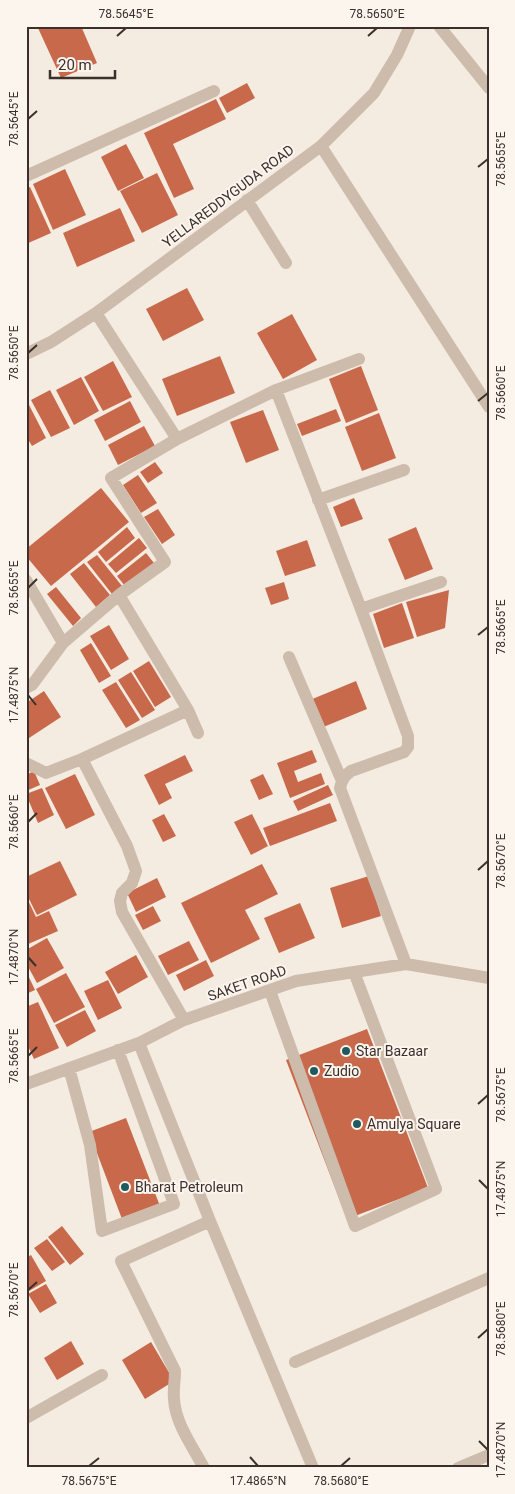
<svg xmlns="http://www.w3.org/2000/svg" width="515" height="1494" viewBox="0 0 515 1494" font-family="Roboto,sans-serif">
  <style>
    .building { fill: #c8694b }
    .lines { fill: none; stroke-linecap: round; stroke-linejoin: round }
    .minor { stroke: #cdbbac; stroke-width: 12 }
    .ticks { fill: none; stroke: #3b302b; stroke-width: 2 }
    .poi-dot { fill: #1f5a5e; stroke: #fbf5ee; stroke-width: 2 }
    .labels { text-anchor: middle; stroke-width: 4; stroke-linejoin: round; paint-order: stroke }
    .street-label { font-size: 14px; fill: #3b302b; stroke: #fbf5ee }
    .poi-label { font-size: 14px; fill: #3b302b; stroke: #fbf5ee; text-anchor: start }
    .neatline { fill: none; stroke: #3b302b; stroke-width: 2 }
    .ticks-label { font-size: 12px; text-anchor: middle; fill: #3b302b }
  </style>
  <rect width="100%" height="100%" fill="#f4ebe1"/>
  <path class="building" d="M43 26H81L97 63 61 78 38 28Z
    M247 83 255 98 227 113 219 98Z
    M216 99 226 119 173 144 194 189 174 198 144 133Z
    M126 144 144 178 118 191 101 157Z
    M65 169 86 215 53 230 33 184Z
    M157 173 178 215 142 233 120 191Z
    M30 187 51 233 26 244V188Z
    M120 208 135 241 77 267 63 233Z
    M187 288 204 320 163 341 146 309Z
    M292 314 317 360 283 379 257 333Z
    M220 356 235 393 177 416 162 379Z
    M113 361 132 397 103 411 84 377Z
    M361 366 378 410 346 423 329 379Z
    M81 377 99 411 74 425 56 390Z
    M50 390 70 428 51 437 31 400Z
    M130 401 141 422 105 441 94 420Z
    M28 403 46 438 32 446 26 436V404Z
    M336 409 341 421 302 436 297 424Z
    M263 410 279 450 246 463 230 422Z
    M379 413 396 458 362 471 345 427Z
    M144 426 155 446 118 465 108 445Z
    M155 462 163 473 148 483 140 472Z
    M138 475 157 503 141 513 123 485Z
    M101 488 129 522 51 586 26 556V549Z
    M354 498 363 519 341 527 333 507Z
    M158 509 175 535 162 544 144 517Z
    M127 527 135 538 106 562 98 552Z
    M416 527 433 569 405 580 388 539Z
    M139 538 147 548 116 573 108 564Z
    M307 540 316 566 285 576 276 551Z
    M146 553 154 563 125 586 117 576Z
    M97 555 122 586 112 594 87 562Z
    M84 563 110 595 96 607 70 574Z
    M284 582 289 599 271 605 265 588Z
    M56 587 81 618 73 626 47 594Z
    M449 590 445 628 417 637 406 602Z
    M402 603 414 638 384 648 373 614Z
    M109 625 129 659 111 670 90 636Z
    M91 643 111 676 99 683 80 650Z
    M149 661 171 697 155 707 133 671Z
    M131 672 155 710 142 718 118 680Z
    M356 681 367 709 321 728 310 700Z
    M116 682 140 720 126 728 102 690Z
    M44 691 61 717 26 740V703Z
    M312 750 317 762 294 771 298 782 321 773 325 784 290 798 277 763Z
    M185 755 193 771 165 784 172 798 159 805 144 775Z
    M34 771 40 785 26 791V775Z
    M75 774 95 815 66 829 45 788Z
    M263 774 273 794 259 800 250 780Z
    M328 785 333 795 298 811 293 801Z
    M42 788 54 815 38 823 26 794Z
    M330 803 337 821 270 846 263 828Z
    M164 814 176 836 163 842 152 820Z
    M252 814 268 846 251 855 234 822Z
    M60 861 77 895 37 915 26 893V877Z
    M262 864 278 894 245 910 260 939 211 963 181 903Z
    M369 876 381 916 342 928 330 888Z
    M157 878 166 897 136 912 127 893Z
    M26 896 36 917 49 911 58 931 26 945Z
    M300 903 315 938 279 953 264 918Z
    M153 906 161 921 143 930 135 915Z
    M47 938 64 968 37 983 26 963V950Z
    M189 941 199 960 168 975 158 956Z
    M136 955 148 977 118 994 105 972Z
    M206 960 214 976 184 991 176 975Z
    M26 971 35 990 26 994Z
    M66 973 85 1007 54 1023 36 989Z
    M108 980 122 1008 98 1020 84 991Z
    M38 1002 59 1048 34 1059 26 1042V1007Z
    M85 1010 96 1031 67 1047 55 1025Z
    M367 1029 428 1188 347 1219 286 1060Z
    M126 1118 160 1206 122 1219 89 1132Z
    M62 1226 84 1254 70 1265 48 1237Z
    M47 1239 65 1262 52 1271 34 1248Z
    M31 1255 46 1281 29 1291 26 1286V1258Z
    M46 1284 57 1303 40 1313 28 1294Z
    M71 1341 84 1364 57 1380 44 1358Z
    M151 1342 174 1381 145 1399 122 1360Z"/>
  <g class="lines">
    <path class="minor" d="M439 26 489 88
      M321 146 489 407
      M26 176 214 91
      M247 200 286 263
      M96 313 177 439
      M26 354 51 342 96 313 321 146 374 93 397 55 410 26
      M276 390 361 609 408 736V747L404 752 351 771C344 776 342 780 340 788L406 964
      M318 500 404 470
      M26 580 63 643
      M119 595 188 710 198 733
      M361 609 441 582
      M289 657 342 781
      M26 688 32 685 63 643 119 595 165 562 111 478 177 439 276 390 359 359
      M82 759 127 846 136 871 132 883 122 893 120 901 122 912 184 1020
      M26 763 46 773 82 759 188 710
      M270 991 355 1226 436 1189 354 972
      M139 1043 210 1221 313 1468
      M69 1068 90 1145 102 1231 174 1204 118 1050
      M26 1084 139 1043 184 1020 296 981 406 964 489 978
      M295 1362 489 1278
      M26 1418 102 1375
      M204 1468C193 1447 175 1423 174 1399 173 1390 175 1381 175 1371L121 1261 210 1221
      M458 1468 489 1455"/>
  </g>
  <path class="ticks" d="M117 36 126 28M368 36 377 28M28 119 37 111M478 167 488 159M28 353 37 345M478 401 488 393M28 588 37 579M478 635 488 627M28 695 36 705M28 822 37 813M478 870 488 861M28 957 36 966M28 1056 37 1047M478 1104 488 1095M479 1180 488 1189M28 1290 37 1282M478 1338 488 1329M479 1441 488 1450M250 1457 258 1466M89 1466 99 1458M341 1466 350 1458"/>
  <g class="poi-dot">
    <circle cx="346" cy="1051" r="5"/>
    <circle cx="314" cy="1071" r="5"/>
    <circle cx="357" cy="1124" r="5"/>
    <circle cx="125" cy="1187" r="5"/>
  </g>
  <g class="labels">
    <g class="street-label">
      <text transform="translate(228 196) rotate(-37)" y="5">YELLAREDDYGUDA ROAD</text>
      <text transform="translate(247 983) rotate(-19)" y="5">SAKET ROAD</text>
    </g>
    <g class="poi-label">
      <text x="356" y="1056">Star Bazaar</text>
      <text x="324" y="1076">Zudio</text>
      <text x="367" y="1129">Amulya Square</text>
      <text x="135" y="1192">Bharat Petroleum</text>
    </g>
  </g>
  <rect width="515" height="1494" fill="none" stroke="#fbf5ee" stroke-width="55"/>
  <path d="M50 70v8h65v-8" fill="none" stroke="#3b302b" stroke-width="2.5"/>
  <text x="58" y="70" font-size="15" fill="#3b302b" stroke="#fbf5ee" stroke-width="4" paint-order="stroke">20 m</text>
  <rect x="28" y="28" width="460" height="1438" class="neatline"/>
  <g class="ticks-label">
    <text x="126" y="18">78.5645°E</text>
    <text x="377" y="18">78.5650°E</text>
    <text transform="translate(14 119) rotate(-90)" y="4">78.5645°E</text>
    <text transform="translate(501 159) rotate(-90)" y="4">78.5655°E</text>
    <text transform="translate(14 353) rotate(-90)" y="4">78.5650°E</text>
    <text transform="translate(501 393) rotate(-90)" y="4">78.5660°E</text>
    <text transform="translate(14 588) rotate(-90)" y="4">78.5655°E</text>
    <text transform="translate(501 627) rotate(-90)" y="4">78.5665°E</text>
    <text transform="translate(14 695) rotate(-90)" y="4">17.4875°N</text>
    <text transform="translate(14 822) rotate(-90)" y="4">78.5660°E</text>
    <text transform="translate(501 861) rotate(-90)" y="4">78.5670°E</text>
    <text transform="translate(14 957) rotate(-90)" y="4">17.4870°N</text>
    <text transform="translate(14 1056) rotate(-90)" y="4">78.5665°E</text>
    <text transform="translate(501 1095) rotate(-90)" y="4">78.5675°E</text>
    <text transform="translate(501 1189) rotate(-90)" y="4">17.4875°N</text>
    <text transform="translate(14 1290) rotate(-90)" y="4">78.5670°E</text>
    <text transform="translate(501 1329) rotate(-90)" y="4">78.5680°E</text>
    <text transform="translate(501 1450) rotate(-90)" y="4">17.4870°N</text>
    <text x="89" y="1485">78.5675°E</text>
    <text x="258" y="1485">17.4865°N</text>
    <text x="341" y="1485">78.5680°E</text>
  </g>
</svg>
